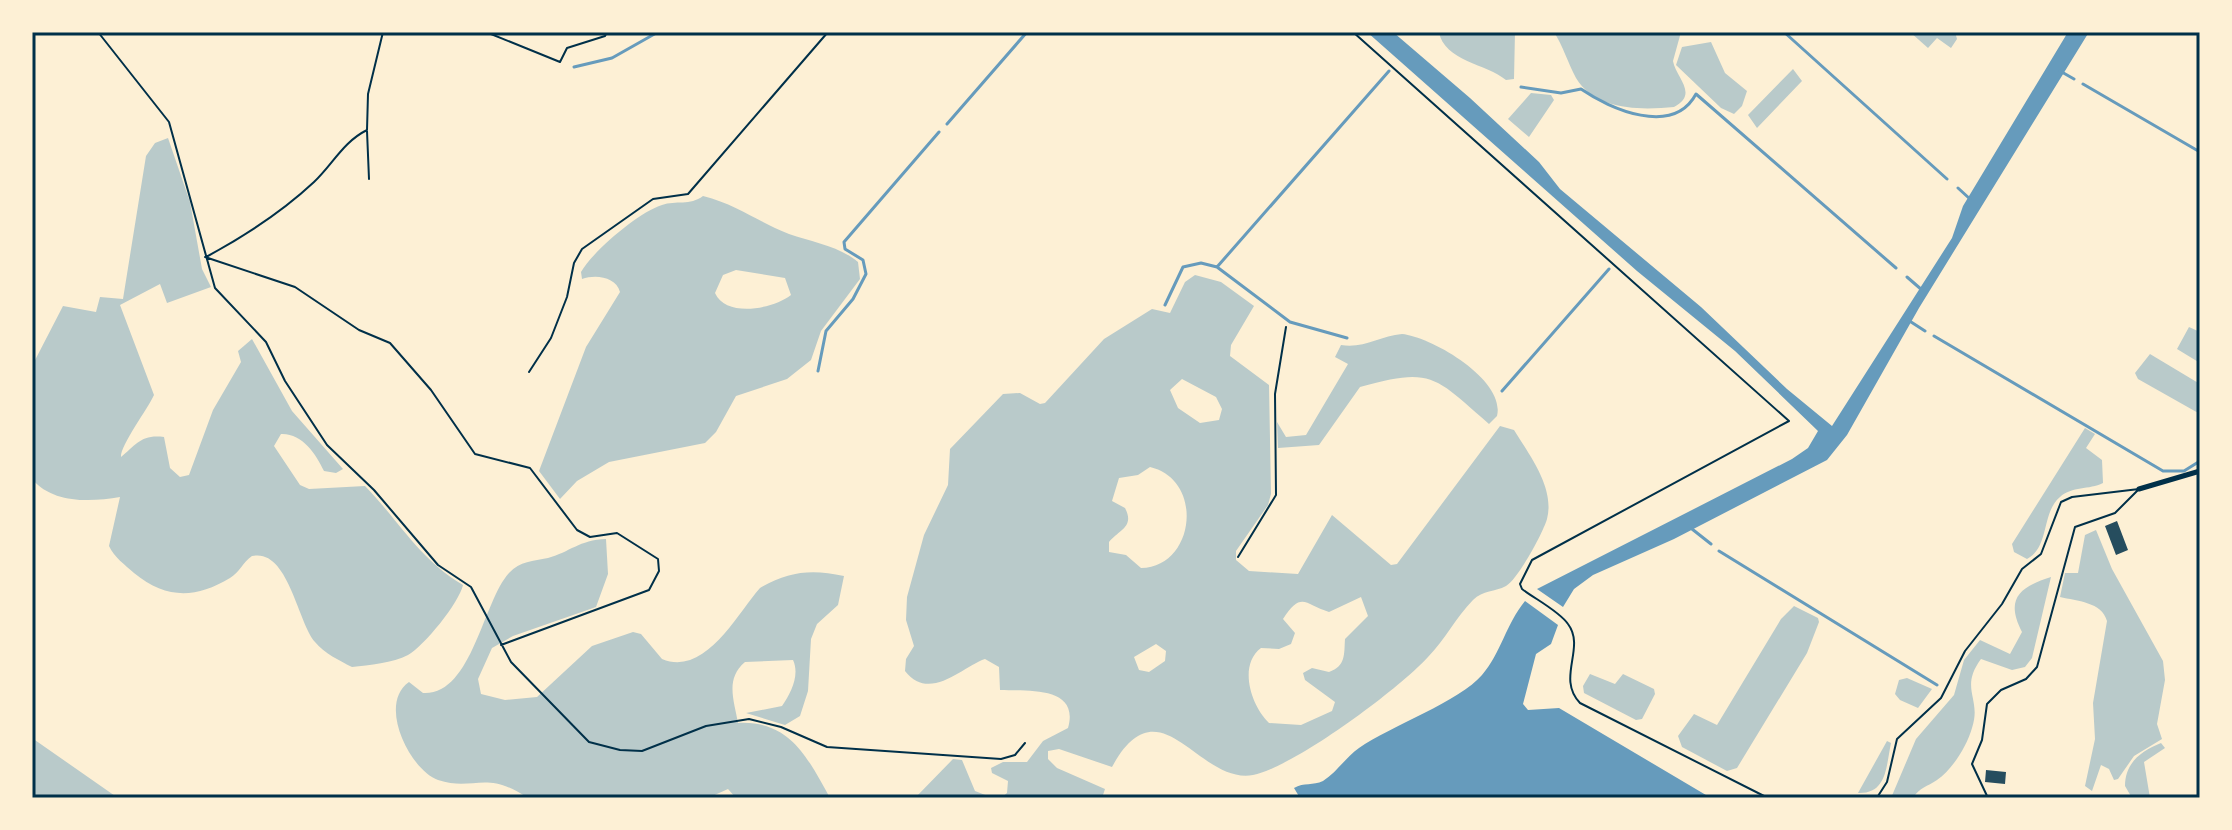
<svg xmlns="http://www.w3.org/2000/svg" width="2232" height="830" viewBox="0 0 2232 830" font-family="Poppins,sans-serif">
  <style>
    .green { fill: #b9caca; fill-rule: evenodd }
    .water { fill: #669bbc }
    .lines { fill: none; stroke-linecap: round; stroke-linejoin: round }
    .stream { stroke: #669bbc; stroke-width: 3 }
    .building { fill: #264d5e }
    .service { stroke: #003049; stroke-width: 2 }
    .minor { stroke: #003049; stroke-width: 5 }
    .neatline { fill: none; stroke: #003049; stroke-width: 3 }
  </style>
  <rect width="100%" height="100%" fill="#fdf0d5"/>
  <path class="green" d="M1439 32H1515L1514 79 1506 80C1487 64 1444 61 1439 32Z
    M1554 32H1681L1673 61C1676 78 1699 94 1674 107 1641 110 1596 111 1576 78 1568 63 1563 46 1554 32Z
    M1910 32H1955L1957 39 1951 48 1937 38 1928 48Z
    M1711 42 1725 73 1747 91 1742 106 1734 114 1721 108 1676 65 1682 47Z
    M1793 69 1802 81 1757 128 1748 115Z
    M1531 93 1551 95 1554 100 1529 137 1508 119Z
    M168 138 190 202 202 269 211 287 167 303 160 284 120 305 154 395C147 410 120 446 121 457 136 445 141 434 164 437L170 468 180 477 189 475 213 410 241 362 238 351 252 339 292 411 343 469 336 473 324 471C316 454 302 433 281 434L274 446 300 485 309 489 365 486C400 522 419 559 463 585 459 603 424 646 408 655 393 663 369 665 352 667 340 661 324 653 315 642 297 620 288 548 252 556 243 562 239 573 230 578 195 599 166 599 134 573 125 565 114 557 109 546L120 497C91 502 53 504 32 479V366L63 306 96 312 100 297 123 299 146 156 155 143Z
    M703 196C738 205 758 222 789 234 812 242 839 246 858 262L860 279 821 331 811 360 787 379 736 396 716 432 705 443 609 462 577 481 560 499 539 471 586 347 620 292C616 277 596 274 582 279L581 272C593 251 639 212 662 205 676 200 690 206 703 196ZM736 270 785 278 791 295C773 309 726 318 715 293L723 275Z
    M1195 275 1221 282 1254 306 1231 345 1230 356 1269 385 1271 494 1268 505 1236 551V560L1249 571 1298 574 1332 515 1391 565 1397 564 1500 426 1514 430C1530 456 1555 488 1547 519 1543 533 1518 579 1506 586 1495 592 1483 590 1473 600 1456 617 1445 640 1428 657 1399 689 1294 767 1253 775 1198 785 1160 679 1112 767L1059 749 1048 751V759L1057 768 1105 789 1102 798H1001L1007 793 1008 781 992 773 991 768 1003 762H1027L1043 741 1068 728C1080 686 1028 691 1000 690L999 667 985 659C963 666 930 703 905 671L906 659 914 646 906 620 907 597 924 535 948 485 950 449 1003 394 1020 393 1040 404 1045 403 1104 339 1152 309 1170 313 1185 282ZM1182 379 1216 397 1222 409 1219 420 1200 423 1178 408 1170 390ZM1150 467C1205 480 1195 567 1141 568L1126 555 1109 552V542C1119 530 1135 527 1125 508L1112 501 1119 478 1138 475ZM1361 597 1368 616 1345 639C1344 654 1346 666 1329 672L1312 668 1303 673 1305 680 1335 702 1332 711 1301 725 1269 723C1251 706 1238 665 1261 648L1279 649 1291 644 1295 633 1283 619C1302 590 1305 605 1329 612ZM1156 644 1166 651 1165 661 1149 672 1139 670 1134 657Z
    M2189 327 2200 332V363L2177 349Z
    M1402 334C1432 337 1506 380 1497 416L1489 424C1434 376 1432 367 1360 387L1319 445 1278 448 1277 422 1286 437 1306 435 1348 364 1335 357 1341 345C1363 349 1380 336 1402 334Z
    M2150 354 2200 384V414L2138 379 2135 373Z
    M2085 428 2095 434 2086 448 2102 460 2103 483C2089 490 2072 486 2060 497 2041 513 2050 547 2027 559L2014 552 2012 544Z
    M2096 530 2112 569 2163 661 2165 680 2157 724 2162 739 2134 756 2118 779 2114 780 2109 769 2101 765 2092 791 2085 786 2095 739 2093 703 2107 621C2102 602 2077 601 2060 597L2065 573H2078L2085 535Z
    M606 539 608 574 596 607 513 636 492 648 478 679 481 694 505 700 537 697 592 646 633 632 641 634 662 659C705 677 737 614 760 588 789 571 812 569 844 576L838 605 817 624 811 639 808 691 800 716 785 725 746 713 782 706C791 693 800 675 793 660L745 662C725 679 734 700 738 723 790 720 808 758 830 798H736L728 789 708 798H528C485 769 474 792 438 780 410 770 377 704 409 682L423 693C472 696 483 601 509 573 520 561 533 561 548 558 570 552 579 540 606 539Z
    M2051 577 2032 658 2025 667 2012 670 1981 659C1959 689 1982 698 1972 728 1967 746 1952 770 1937 780 1927 787 1920 787 1913 798H1891L1916 739 1954 695 1964 660 1980 640 2010 654 2022 632C2005 599 2019 587 2051 577Z
    M1794 606 1818 618 1819 622 1807 653 1737 768 1727 771 1682 747 1678 736 1694 714 1717 725 1781 619Z
    M1590 674 1615 684 1623 674 1654 689 1655 694 1642 719 1636 720 1584 693 1583 686Z
    M1907 678 1932 689 1918 708 1900 700 1895 694 1899 680Z
    M32 738 118 798H32Z
    M1887 741 1891 743C1886 767 1887 794 1858 793Z
    M2161 743 2165 748 2144 762 2150 798H2132L2125 786C2125 763 2141 751 2161 743Z
    M953 759 962 760 975 791 993 798H915Z"/>
  <path class="water" d="M1367 32H1393L1470 98 1539 162 1560 189 1701 307 1787 389 1832 426 1952 238 1963 206 2068 32H2089L1919 308 1847 435 1827 460 1674 539 1593 575 1574 589 1563 607 1537 589 1792 459 1808 448 1818 431 1735 351 1637 271Z
    M1525 601 1558 625 1551 644 1536 654 1523 704 1528 710 1559 708 1711 798H1300L1294 788C1304 782 1313 786 1323 781 1337 772 1346 757 1359 748 1391 726 1460 701 1482 675 1501 653 1506 624 1525 601Z"/>
  <g class="lines">
    <path class="stream" d="M1784 32 1947 179
      M574 67 612 58 658 32
      M2060 71 2074 79
      M2083 84 2200 152
      M1521 87 1561 93 1581 89C1610 109 1673 137 1696 94L1896 268
      M947 124 1027 32
      M1958 188 1970 199
      M1217 267 1290 322 1347 338
      M1907 277 1922 290
      M1165 305 1183 267 1201 263 1217 267 1389 71
      M1908 320 1925 331
      M1934 336 2163 471H2184L2200 461
      M818 371 826 331 853 299 866 274 863 260 845 249 844 242 939 132
      M1502 391 1609 269
      M1692 529 1711 544
      M1719 551 1937 685"/>
  </g>
  <path class="building" d="M2117 521 2128 550 2116 555 2105 526Z
    M1986 770 2006 772 2005 784 1985 782Z"/>
  <g class="lines">
    <path class="service" d="M98 32 169 122 215 288 266 342 285 381 327 445 374 490 438 565 471 587 511 662 589 742 620 750 642 751 706 726 749 719 781 727 827 747 1001 759 1015 755 1025 743
      M486 32 560 62 567 48 605 36 607 32
      M1353 32 1789 421 1532 560 1520 584 1522 589C1535 599 1559 611 1568 624 1586 648 1556 678 1580 703L1768 798
      M367 131 369 179
      M205 257 295 287 359 330 390 343 431 390 475 454 530 468 577 530 590 537 617 533 658 559 659 571 649 590 501 645
      M206 257C243 237 283 211 314 182 333 164 343 142 367 130L368 94 383 32
      M529 372 551 338 567 297 574 263 582 249 653 199 688 194 828 32
      M1238 557 1276 495 1275 394 1286 327
      M1871 798 1878 796 1887 782 1897 739 1941 698 1965 651 2002 604 2022 569 2041 554 2061 502 2072 497 2139 489 2115 513 2075 527 2037 667 2026 679 2001 690 1987 704 1982 740 1972 764 1988 798"/>
    <path class="minor" d="M2139 489 2200 471"/>
  </g>
  <rect width="2232" height="830" fill="none" stroke="#fdf0d5" stroke-width="68"/>
  <rect x="34" y="34" width="2164" height="762" class="neatline"/>
</svg>
